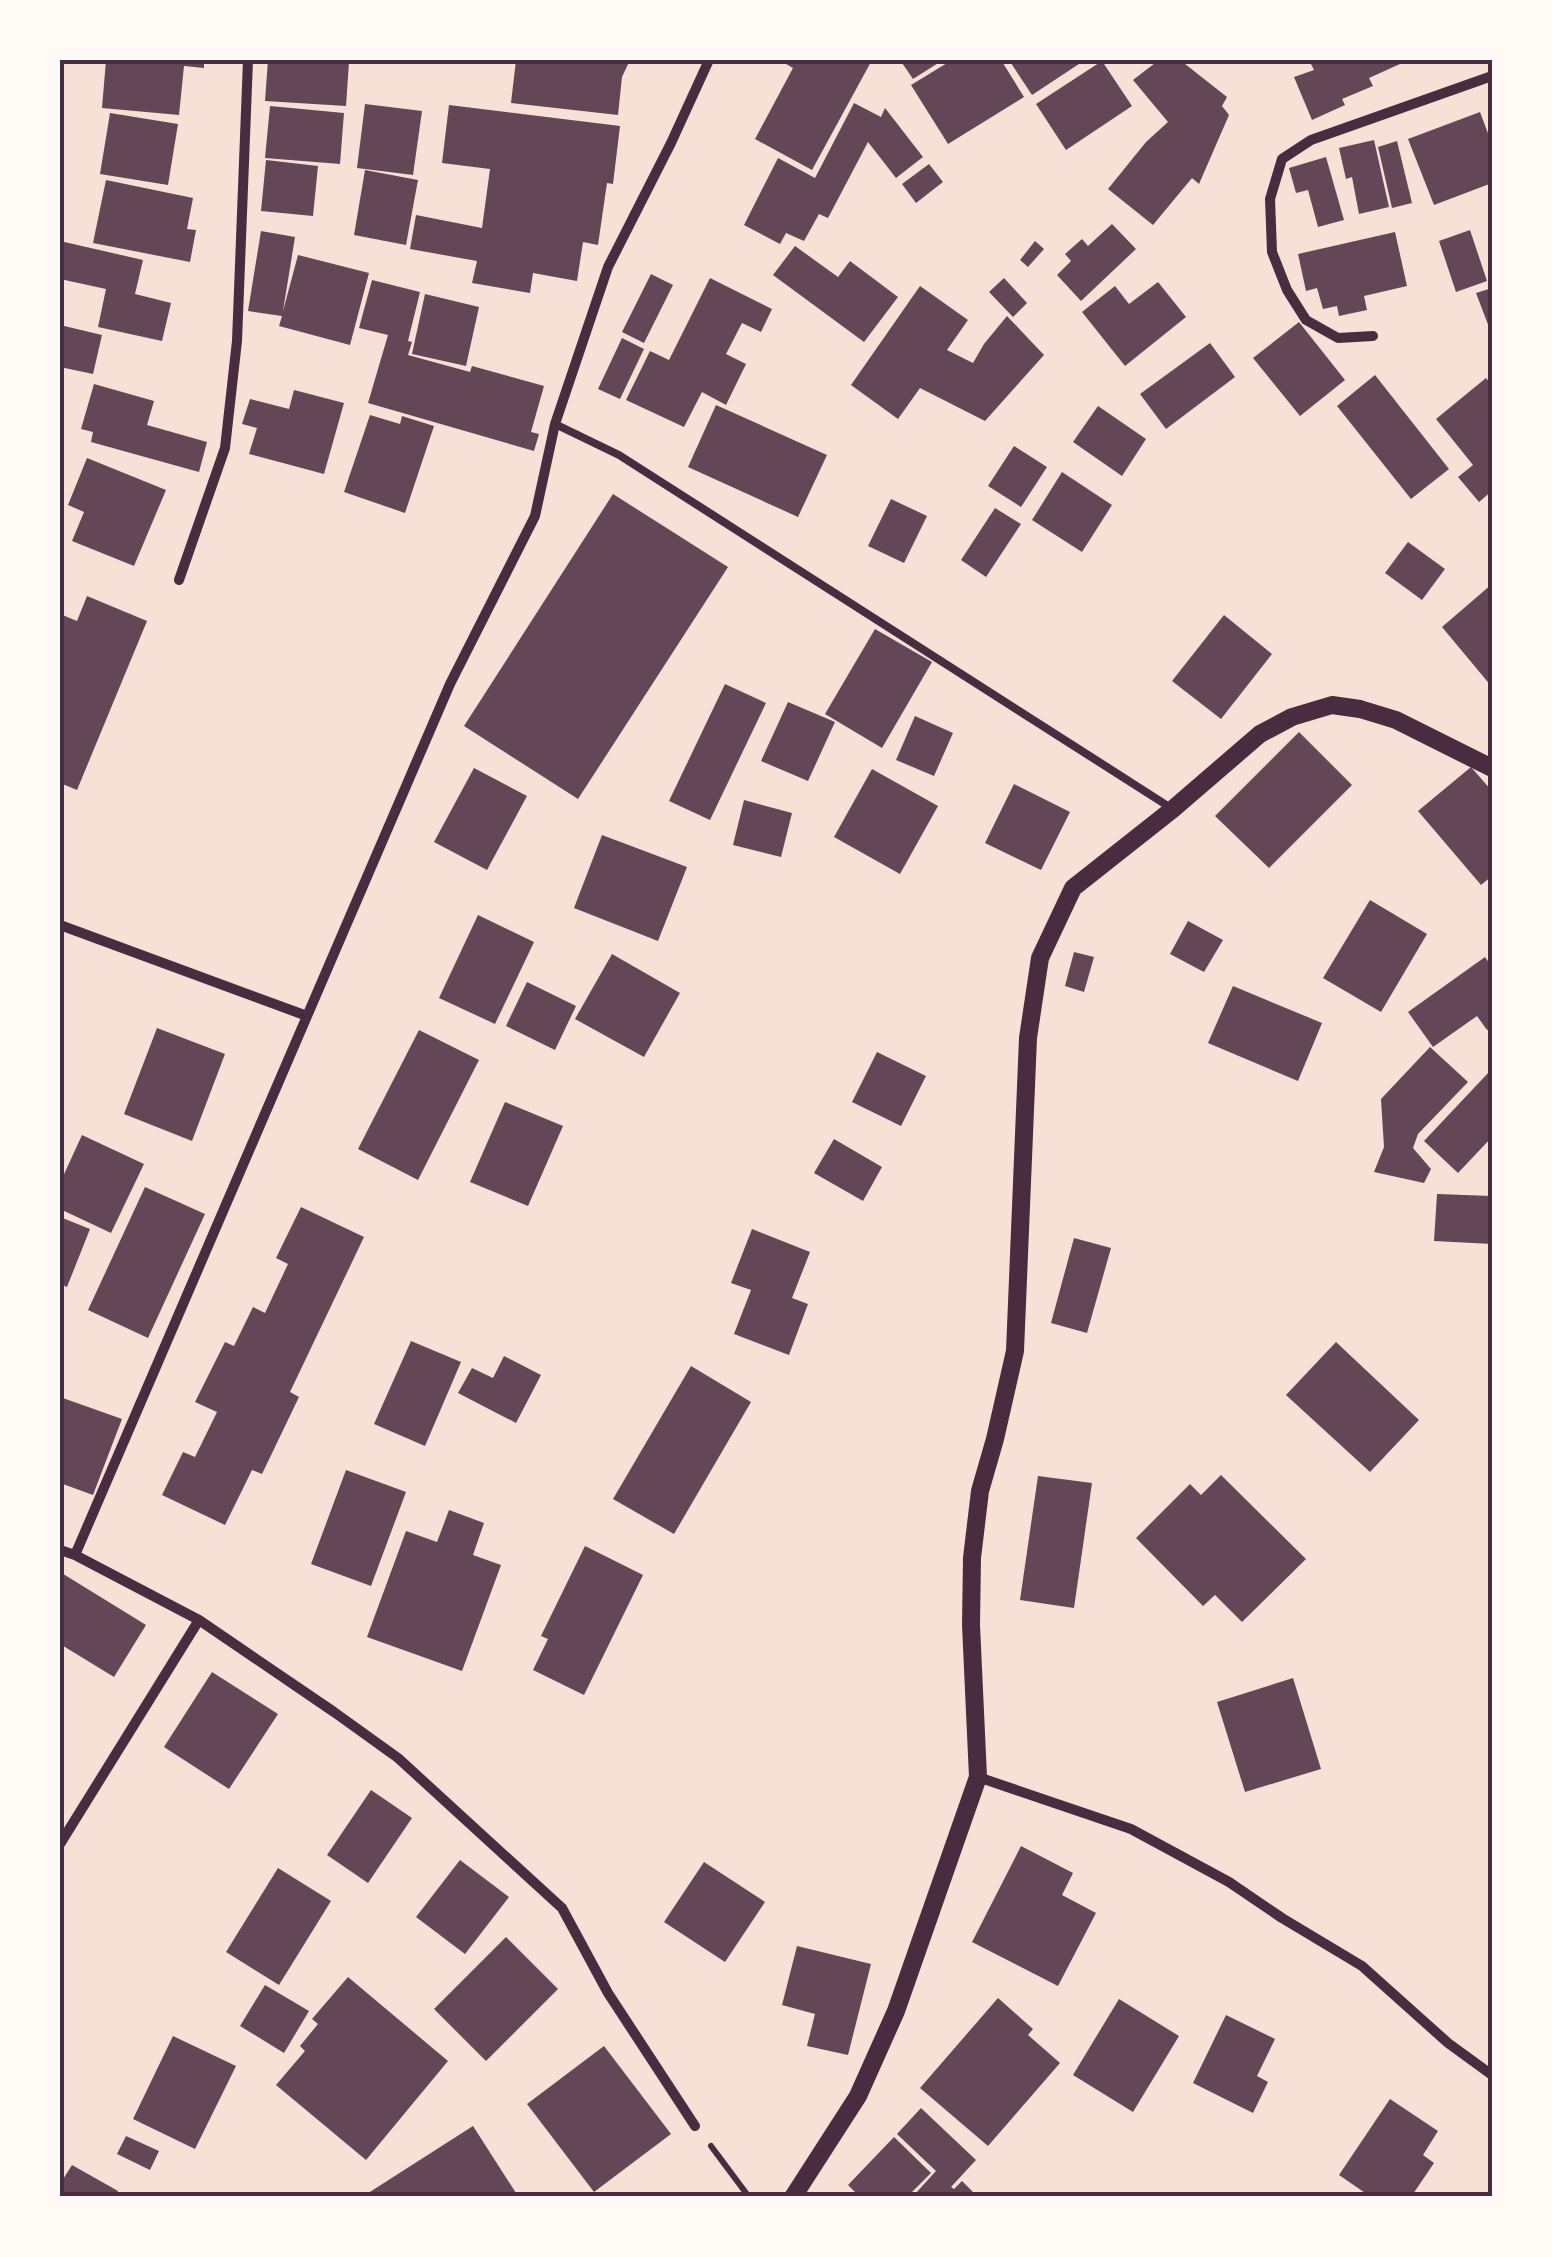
<svg xmlns="http://www.w3.org/2000/svg" width="1552" height="2257" viewBox="0 0 1552 2257" font-family="'PT Sans Narrow',sans-serif">
  <style>
    .building { fill: #644757 }
    .lines { fill: none; stroke-linecap: round; stroke-linejoin: round }
    .path { stroke: #4a2c40; stroke-width: 6 }
    .service { stroke: #4a2c40; stroke-width: 8 }
    .minor { stroke: #4a2c40; stroke-width: 10 }
    .tertiary { stroke: #4a2c40; stroke-width: 18 }
    .neatline { fill: none; stroke: #4a2c40; stroke-width: 4 }
  </style>
  <rect width="100%" height="100%" fill="#f7e1d7"/>
  <path class="building" d="M106 60H204V68L184 66 179 115 102 108Z
    M268 60 349 62 346 106 265 101Z
    M516 60H630L622 77 618 115 511 103Z
    M779 60H872L812 170 755 139 793 68Z
    M900 60H943L913 79Z
    M952 60H1001L1024 97 948 144 911 85Z
    M1009 60H1085L1032 95Z
    M1159 60H1180L1227 97 1222 106 1229 115 1199 184 1192 178 1153 225 1108 189 1146 142 1168 122 1133 80Z
    M1309 60H1398L1400 64 1369 78 1373 86 1342 99 1345 105 1312 120 1294 77 1314 70Z
    M1102 61 1132 106 1066 150 1036 104Z
    M854 103 881 117 885 108 923 157 896 178 868 142 828 218 819 214 804 241 786 233 780 244 744 225 778 158 815 178Z
    M365 104 422 111 413 175 357 168Z
    M449 105 620 126 613 184 607 183 598 245 583 242 577 281 533 273 530 293 472 283 477 261 410 249 416 215 482 228 490 169 442 163Z
    M270 106 344 113 340 164 265 158Z
    M1480 112 1492 144V183L1434 205 1408 139Z
    M110 113 178 124 168 185 100 174Z
    M1374 140 1389 207 1359 214 1352 177 1346 179 1339 148Z
    M1397 141 1412 203 1392 208 1378 147Z
    M1326 157 1344 220 1318 227 1308 190 1296 193 1289 168Z
    M266 160 318 166 313 216 261 211Z
    M929 164 943 182 916 203 902 184Z
    M365 170 418 180 406 245 354 235Z
    M106 180 193 198 187 229 196 230 190 262 93 243Z
    M1112 224 1136 249 1081 301 1057 275 1071 261 1065 254 1082 239 1088 246Z
    M1470 230 1487 281 1456 292 1439 241Z
    M261 231 295 237 283 311 298 255 369 273 350 345 279 326 282 316 248 311Z
    M1395 232 1407 286 1364 296 1367 310 1339 316 1337 306 1323 309 1317 288 1306 291 1298 254Z
    M60 241 143 260 135 294 171 303 162 341 98 327 106 289 60 279Z
    M1035 241 1044 249 1028 267 1020 260Z
    M795 246 838 277 850 261 898 297 864 342 773 275Z
    M651 274 673 285 644 343 622 332Z
    M710 278 772 309 761 332 742 323 726 354 746 364 726 405 702 392 684 427 626 400 650 351 669 360Z
    M1004 278 1027 303 1013 317 989 292Z
    M372 280 420 292 408 341 412 342 408 355 470 372 472 366 544 386 531 432 539 434 534 451 368 403 388 335 359 328Z
    M1158 282 1186 317 1125 366 1082 312 1115 286 1129 304Z
    M920 286 968 320 947 350 973 363 984 344 1007 316 1044 355 985 421 920 388 898 419 851 385Z
    M1492 288V335L1476 293Z
    M425 294 479 307 466 366 412 354Z
    M1299 322 1345 380 1300 416 1253 358Z
    M60 325 102 335 93 374 60 367Z
    M622 338 644 349 620 399 598 389Z
    M1210 343 1235 377 1166 429 1140 394Z
    M1375 375 1449 469 1411 499 1337 406Z
    M1486 378 1492 385V491L1479 502 1458 477 1473 465 1436 419Z
    M94 384 154 401 147 425 207 442 199 472 91 442 93 432 81 429Z
    M294 390 344 403 324 474 249 454 257 428 242 424 250 399 289 409Z
    M716 405 827 455 798 517 688 467Z
    M1098 406 1146 439 1122 476 1073 442Z
    M370 415 400 424 402 416 434 426 405 513 344 492Z
    M1014 446 1047 467 1021 507 988 486Z
    M87 458 166 490 134 566 72 541 84 512 68 505Z
    M1062 472 1112 505 1082 552 1032 520Z
    M613 494 728 567 578 799 464 726Z
    M891 499 927 516 904 563 868 546Z
    M995 508 1021 524 986 577 961 560Z
    M1408 542 1445 569 1422 600 1385 573Z
    M1492 584V687L1442 627Z
    M87 596 147 621 77 790 60 783V614L77 621Z
    M1224 615 1272 654 1221 719 1172 681Z
    M875 629 932 662 882 748 825 714Z
    M725 684 766 703 710 820 669 801Z
    M788 702 835 722 808 781 761 761Z
    M915 716 953 733 934 776 896 760Z
    M1299 732 1352 785 1269 868 1215 816Z
    M1471 767 1492 791V876L1481 885 1418 811Z
    M474 768 527 796 487 870 434 842Z
    M872 769 938 806 900 874 834 837Z
    M1014 784 1070 812 1041 870 985 843Z
    M744 800 792 813 781 857 733 845Z
    M602 835 687 867 658 941 574 908Z
    M1370 900 1427 934 1381 1012 1323 978Z
    M478 915 534 942 495 1024 439 998Z
    M1188 921 1223 940 1204 972 1170 954Z
    M1074 952 1094 957 1084 992 1065 986Z
    M612 954 680 993 644 1057 575 1019Z
    M1485 957 1492 967V1027L1487 1030 1477 1016 1433 1047 1408 1012Z
    M527 982 576 1006 555 1050 506 1026Z
    M1233 986 1322 1023 1298 1081 1208 1043Z
    M157 1028 225 1054 192 1141 124 1114Z
    M419 1030 479 1060 418 1180 358 1149Z
    M1430 1047 1468 1082 1418 1134 1413 1148 1431 1169 1424 1183 1374 1172 1384 1147 1381 1099Z
    M877 1052 926 1076 901 1126 852 1102Z
    M1489 1072 1492 1075V1137L1458 1173 1424 1141Z
    M505 1102 563 1126 528 1206 470 1182Z
    M82 1135 144 1164 111 1233 60 1209V1183Z
    M834 1139 882 1167 863 1201 814 1173Z
    M145 1187 205 1214 148 1338 88 1310Z
    M1437 1194 1492 1196V1244L1434 1241Z
    M301 1207 364 1237 290 1392 299 1397 262 1474 252 1470 225 1525 162 1495 183 1452 195 1457 217 1412 195 1402 225 1342 234 1346 253 1307 265 1313 288 1264 276 1258Z
    M60 1217 90 1229 67 1287 60 1284Z
    M752 1229 810 1252 792 1298 808 1304 789 1355 734 1334 751 1290 731 1283Z
    M1074 1238 1111 1248 1087 1333 1051 1323Z
    M411 1341 461 1362 425 1446 374 1424Z
    M1336 1342 1419 1420 1370 1472 1286 1395Z
    M504 1356 541 1375 516 1423 458 1393 472 1368 493 1378Z
    M691 1366 751 1402 674 1534 613 1499Z
    M60 1397 122 1419 93 1495 60 1483Z
    M346 1470 406 1492 371 1586 311 1564Z
    M1221 1475 1306 1559 1242 1622 1215 1595 1203 1606 1136 1538 1190 1484 1201 1495Z
    M1038 1476 1092 1483 1074 1608 1020 1600Z
    M449 1510 484 1523 473 1555 501 1565 462 1671 367 1637 406 1531 437 1542Z
    M585 1546 643 1575 584 1695 533 1670 548 1639 541 1636Z
    M60 1572 146 1625 114 1677 60 1644Z
    M212 1672 278 1714 229 1789 164 1747Z
    M1293 1678 1321 1769 1245 1792 1217 1702Z
    M371 1790 412 1818 368 1883 327 1855Z
    M1021 1846 1073 1873 1062 1895 1096 1913 1058 1986 972 1942Z
    M460 1860 509 1897 465 1954 416 1917Z
    M704 1862 765 1902 725 1962 664 1922Z
    M278 1868 331 1901 279 1985 226 1952Z
    M506 1937 558 1989 486 2061 434 2009Z
    M797 1946 871 1964 848 2055 807 2046 815 2014 782 2005Z
    M348 1977 448 2061 366 2160 276 2085 305 2051 300 2046 318 2024 312 2019Z
    M265 1985 309 2011 284 2053 240 2026Z
    M998 1998 1033 2029 1028 2035 1060 2063 988 2146 920 2088Z
    M1119 1999 1179 2036 1133 2112 1073 2075Z
    M1226 2015 1275 2039 1257 2076 1268 2082 1253 2113 1193 2083Z
    M173 2036 236 2066 195 2149 133 2119Z
    M604 2046 671 2134 594 2192 527 2104Z
    M1390 2099 1438 2131 1423 2155 1434 2163 1411 2197H1371L1339 2175Z
    M921 2108 976 2160 951 2187 954 2189 962 2181 978 2197H918L915 2194 936 2171 897 2134Z
    M473 2126 516 2193 509 2197H362Z
    M126 2136 159 2151 150 2170 117 2154Z
    M894 2137 931 2173 909 2195 911 2197H860L848 2185Z
    M72 2165 118 2191 115 2197H60V2184Z"/>
  <g class="lines">
    <path class="path" d="M711 2146 749 2197"/>
    <path class="service" d="M555 424 619 455 1171 808"/>
    <path class="minor" d="M1373 336 1338 338 1306 320 1287 290 1272 252 1270 199 1282 159 1311 140 1492 76
      M179 580 225 448 237 341 248 60
      M60 925 307 1016
      M60 1550 75 1555 199 1620 334 1712 398 1758 562 1908 608 1993 695 2126
      M75 1555 450 684 535 516 555 424 608 267 671 143 709 60
      M978 1777 1131 1829 1229 1882 1282 1918 1362 1966 1448 2043 1492 2075
      M60 1844 199 1620"/>
    <path class="tertiary" d="M793 2197 858 2096 896 2011 978 1777 971 1625 972 1558 980 1491 995 1439 1015 1351 1028 1038 1040 958 1073 888 1173 809 1260 734 1292 717 1332 705 1360 709 1396 720 1492 768"/>
  </g>
  <rect width="1552" height="2257" fill="none" stroke="#fffaf5" stroke-width="125"/>
  <rect x="62" y="62" width="1428" height="2132" class="neatline"/>
</svg>
